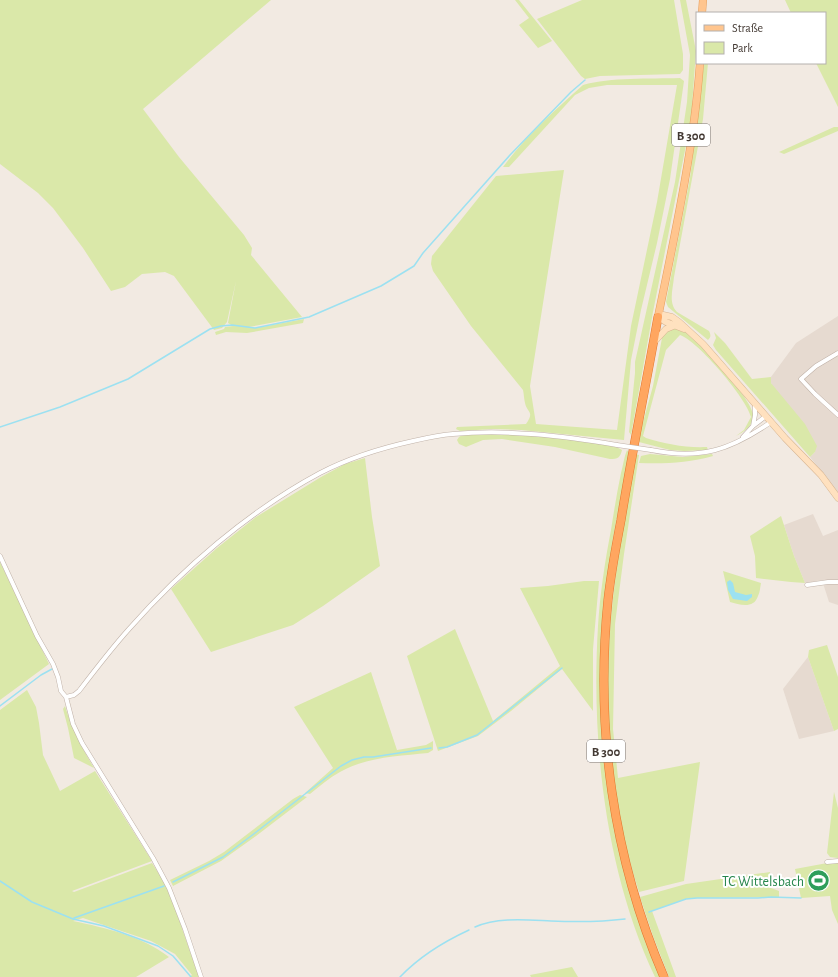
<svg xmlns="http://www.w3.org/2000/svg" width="838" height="977" viewBox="0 0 838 977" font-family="'Alegreya Sans',sans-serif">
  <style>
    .residential { fill: #e6dad0 }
    .green { fill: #dae8a9 }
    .water { fill: #9ce1f1 }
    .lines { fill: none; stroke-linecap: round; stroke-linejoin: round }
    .stream { stroke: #9ce1f1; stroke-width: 1.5 }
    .street-casing { stroke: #c0b2a8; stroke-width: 5 }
    .secondary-casing { stroke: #d7b592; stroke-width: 7 }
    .primary-casing { stroke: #e69e5c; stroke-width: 8 }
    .highway-casing { stroke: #e1772d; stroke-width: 9 }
    .street { stroke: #fff; stroke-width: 4 }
    .secondary { stroke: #ffe1bf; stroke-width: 6 }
    .primary { stroke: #ffc58e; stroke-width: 7 }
    .highway { stroke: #ffa660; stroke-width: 8 }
    .street-bridge-casing { stroke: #c0b2a8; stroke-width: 5; stroke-linecap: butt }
    .street-bridge { stroke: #fff; stroke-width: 4 }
    .labels { text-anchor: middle; stroke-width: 4; stroke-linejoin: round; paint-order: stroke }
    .shield { fill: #fff; stroke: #7b7470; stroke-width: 1 }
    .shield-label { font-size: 13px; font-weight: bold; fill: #433933 }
    .leisure-label { font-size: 14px; fill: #27864d; stroke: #fff; text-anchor: end }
  </style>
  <rect width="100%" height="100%" fill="#f2eae2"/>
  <path class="residential" d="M838 316V492L810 457 815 452 771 383V377L796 343Z
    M813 514 823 536 838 530V605L829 602 822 580 805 583 794 556 784 525Z
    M808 657 834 731 799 739 783 689Z"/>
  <path class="green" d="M0 0H271L143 109 179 157 244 235 252 248 251 255 302 317 249 327 256 328 304 319 303 323 247 333 226 332 216 335 215 332 224 329 225 327 233 326 228 323 236 281 227 322 222 328 214 330 174 276 165 272 142 274 125 287 111 291 83 248 53 208 38 193 0 164Z
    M515 0H519L552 41 538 48 519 25 529 18Z
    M582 0H674L683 54V70L680 74 600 76 585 79 581 76 537 19Z
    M680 0H686L696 51 691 120 653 312 631 435 629 432 635 373V362L675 182 687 102 690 55Z
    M785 0H838V107L816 63H825V13H791Z
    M704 63H708L703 119 674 277C673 289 668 303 677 312L709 331C711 335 711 337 708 340L668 307 666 302 690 178Z
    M680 78 684 81 670 179 657 243 641 310 631 360 624 440 521 430 493 429 460 431 456 429 457 427 526 424C535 411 527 413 525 403 524 399 524 395 523 390L471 326 433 271 431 264 432 256 496 176 564 170 530 386 536 424 617 430 631 326 657 202 677 85H607L589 88 575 95 509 167H503C525 137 555 110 583 85 611 77 649 79 680 78Z
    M834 127H838V131L784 154 779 152Z
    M671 328C675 328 680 328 683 330 697 337 751 398 753 414 755 424 744 432 736 436L744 430 751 417C747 399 698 341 680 335L666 350 643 436 646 438C666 444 685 448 707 447L708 450 684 451 670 450 639 442 640 433 653 386 662 338 664 333Z
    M714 332 725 343 752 379 771 377V383L805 424 817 446 815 452 810 457 716 350 713 345 716 338Z
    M488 434C524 435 560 437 595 443 604 445 614 445 622 450 620 458 618 459 610 459L555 447 502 439 483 440 466 447 459 444 457 440 459 437 462 435Z
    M627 450 629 453 612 544 609 573 604 756 607 783 616 835 661 977H655C605 871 591 741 598 626 600 594 605 561 611 530 614 511 617 492 621 473 623 466 624 457 627 450Z
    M636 454 639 455 624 554 615 624 613 729 618 778 700 762 684 881 639 892C633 874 628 855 623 836 606 761 604 675 613 598 618 550 628 502 636 454Z
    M650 454 683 457 712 454 713 456C688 463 664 464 639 463L641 456Z
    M365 458 372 517 380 566 323 606 293 625 211 652 171 589 217 548 256 517 321 477 345 464Z
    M781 516 794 556 805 583 791 582 756 578 755 556 750 536Z
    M0 562 49 664 0 700Z
    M723 571 761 583C760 588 760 592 758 596 754 609 740 605 730 602Z
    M584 581H599L593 649V711L562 669 511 711 478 736 438 751 407 656 455 629 493 721 560 666 520 588 548 586Z
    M827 645 838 677V729L834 731 808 657 809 650Z
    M371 672 397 750 426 745 433 741V750L428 753C399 756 366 757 340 772 329 778 320 786 310 794L305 793 333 768 294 707Z
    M27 690 36 707 39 723 43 755 60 791 95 771 152 861 72 891 74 892 152 863 168 888 199 977H189L192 975 175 954 151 941 83 918 73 921C106 928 142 936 169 957L136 977H0V710Z
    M65 706C72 729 82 748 94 768L74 758 68 728 63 709Z
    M834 792 838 808V858L830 857 827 853Z
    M300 795 307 797 256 836 221 861 173 886 170 880 209 861 224 852 293 799Z
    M838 861V924L832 910 830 896 801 898 795 869Z
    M770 872 771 888 779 891V897L697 898 686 899 652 911 676 977H669L653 936 640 897 686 884Z
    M572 967 578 977H531L530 975Z"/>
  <path class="water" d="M730 580 733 583 735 592 746 595 752 594V597L747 601 733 599 728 590 727 582Z"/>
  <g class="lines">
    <path class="stream" d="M0 427 60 407 128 379 210 329 221 326 232 325 255 328 309 317 381 286 414 266 423 253 510 155 571 92 585 80
      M0 706 41 675 52 669
      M439 748 447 747 477 735 562 668
      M0 881 32 902 73 919 104 926 158 946 173 956 191 977
      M173 882 223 857 255 833 341 766 352 760 364 757H373L431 748
      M649 912 686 899 697 898H758L771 897 801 898
      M74 918 164 886
      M475 927C498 917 527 920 551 921 576 922 601 922 625 919
      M400 977C420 956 443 942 469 930"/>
    <defs>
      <path id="street" d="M838 353 816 366 801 379 815 394 838 415
        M753 426 755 415V403
        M743 437 753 426 766 416
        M651 450C701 460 730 450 771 422
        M0 556 37 636 53 664 58 677 61 691 66 697 73 724 82 743 153 858 169 888 185 929 201 977
        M807 585 828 582H838
        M66 697 74 695 79 691C95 670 111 649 129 629 182 569 249 511 320 473 349 458 381 448 413 441 426 438 439 435 453 434 509 429 563 436 617 445
        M827 862 838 861"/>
      <path id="secondary" d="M659 314 672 317 679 322 703 344 785 438 821 475 838 498
        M658 317 666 322 684 329
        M654 342 666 329 676 325"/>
      <path id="primary" d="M702 13 703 0
        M658 317C675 234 694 147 700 63"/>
      <path id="highway" d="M658 317C646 385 632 452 621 520 616 546 611 573 608 600 595 729 613 858 664 977"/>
    </defs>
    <use href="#street" class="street-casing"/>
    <use href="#secondary" class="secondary-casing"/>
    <use href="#primary" class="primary-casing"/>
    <use href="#highway" class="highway-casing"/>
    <use href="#street" class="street"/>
    <use href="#secondary" class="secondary"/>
    <use href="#primary" class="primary"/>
    <use href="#highway" class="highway"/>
    <defs>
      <path id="street-bridge" d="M617 445 651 450"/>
    </defs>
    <use href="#street-bridge" class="street-bridge-casing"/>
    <use href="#street-bridge" class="street-bridge"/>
  </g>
  <defs>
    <symbol id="stadium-disc" viewBox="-11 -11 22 22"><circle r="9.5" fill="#2e9e5b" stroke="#fff"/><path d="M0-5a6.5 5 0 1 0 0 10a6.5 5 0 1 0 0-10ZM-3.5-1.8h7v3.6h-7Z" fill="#fff"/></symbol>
  </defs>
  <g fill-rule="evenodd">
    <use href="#stadium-disc" x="806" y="868" width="25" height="25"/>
  </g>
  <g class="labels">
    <g class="shield">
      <rect x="672" y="124" width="38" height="22" rx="3"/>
      <rect x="587" y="740" width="38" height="22" rx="3"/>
    </g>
    <g class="shield-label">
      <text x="691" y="140">B 300</text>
      <text x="606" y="756">B 300</text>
    </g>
    <g class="leisure-label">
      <text x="804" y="886">TC Wittelsbach</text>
    </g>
  </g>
  <rect x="696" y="12" width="130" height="52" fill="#ffffff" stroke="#b4b0ad"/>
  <rect x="704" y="25" width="20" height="6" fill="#ffc58e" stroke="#b4b0ad"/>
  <text x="732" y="32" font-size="12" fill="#433933">Straße</text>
  <rect x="704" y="42" width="20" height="12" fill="#dae8a9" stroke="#b4b0ad"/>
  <text x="732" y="52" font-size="12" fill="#433933">Park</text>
</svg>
